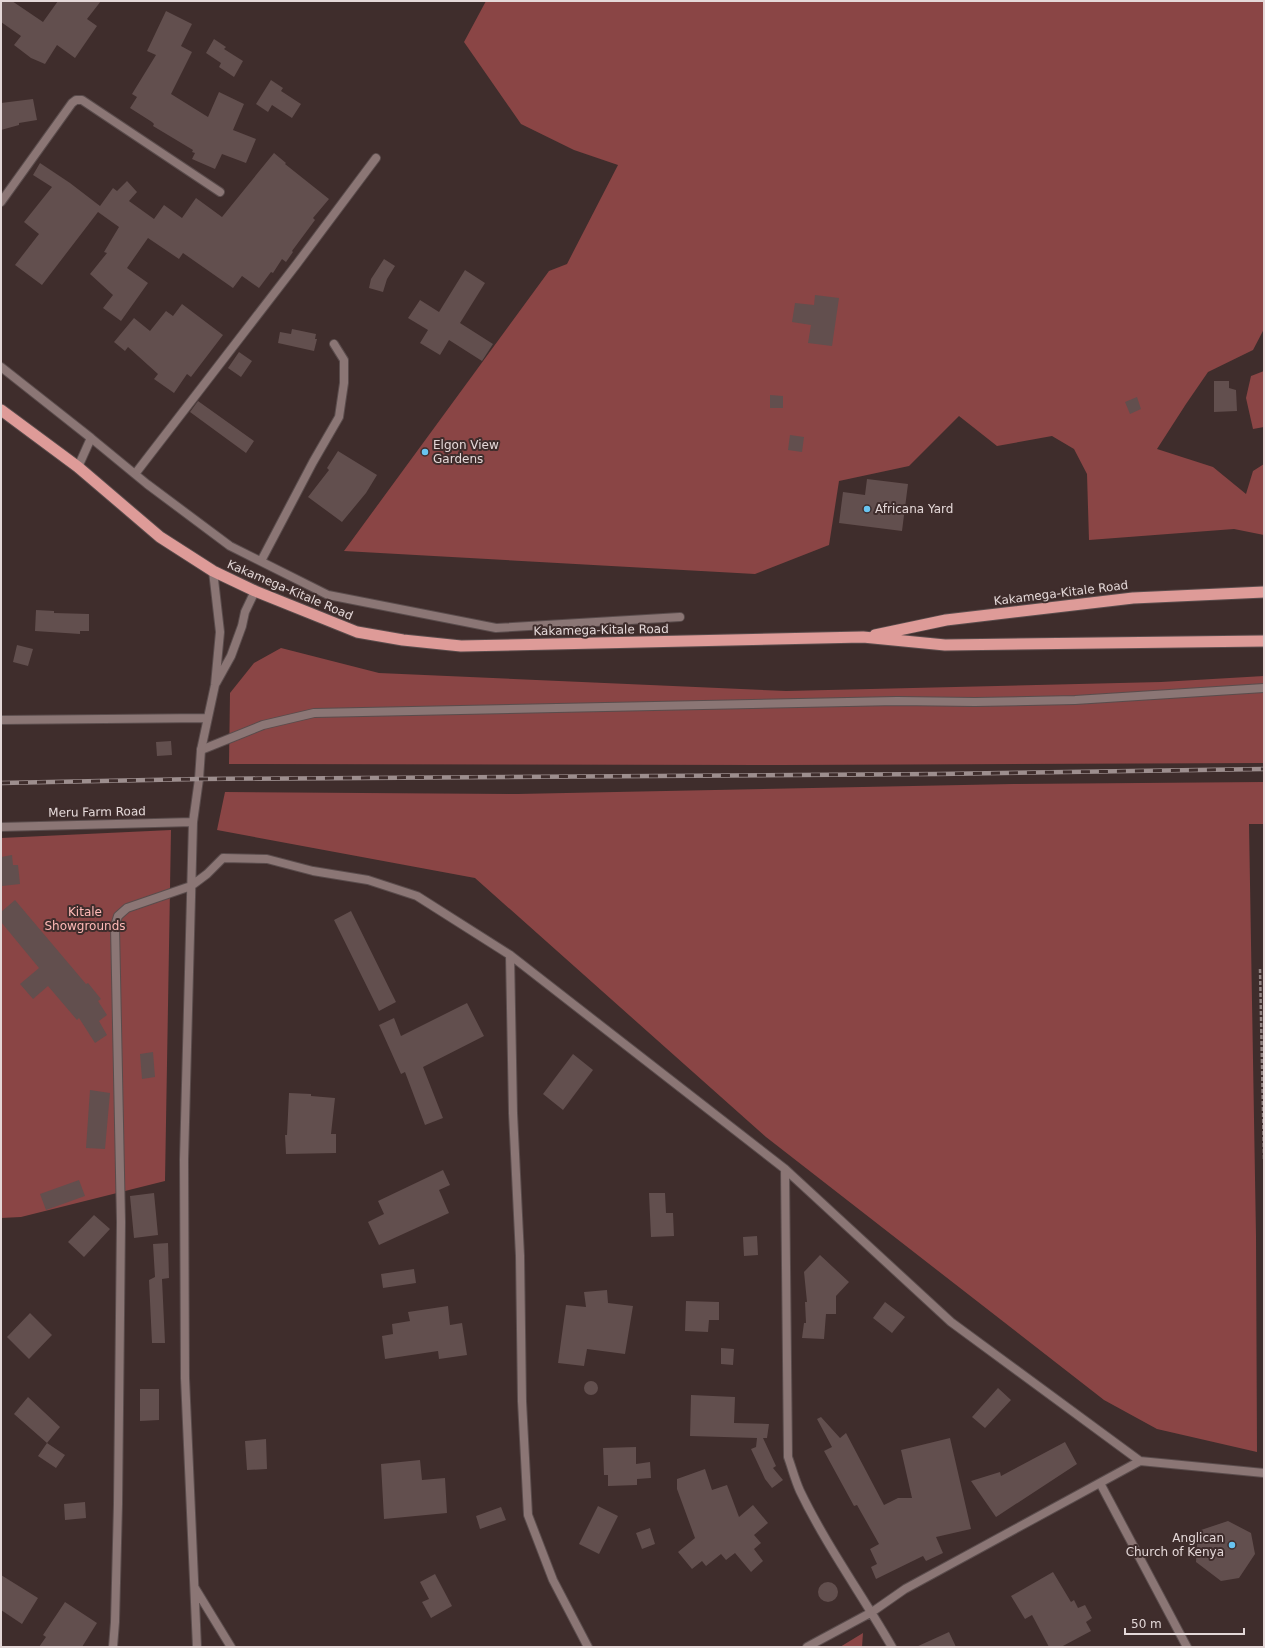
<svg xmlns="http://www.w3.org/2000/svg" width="1265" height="1648" viewBox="0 0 1265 1648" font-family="'DejaVu Sans',sans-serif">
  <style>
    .green { fill: #8a4545 }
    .building { fill: #624f4e }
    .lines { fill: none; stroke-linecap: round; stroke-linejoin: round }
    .service-casing { stroke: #5a4c4c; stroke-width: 10 }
    .minor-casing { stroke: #5a4c4c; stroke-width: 10 }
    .trunk-casing { stroke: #5a4c4c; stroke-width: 13 }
    .path { stroke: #918281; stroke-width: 2.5; stroke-dasharray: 4 2; stroke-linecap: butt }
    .service { stroke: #8b7675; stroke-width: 8 }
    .minor { stroke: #8b7675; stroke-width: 8 }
    .trunk { stroke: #de9b98; stroke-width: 11 }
    .rail-casing { stroke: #9d8e8e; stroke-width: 4.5 }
    .rail { stroke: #3f2d2c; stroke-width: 3; stroke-dasharray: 9; stroke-linecap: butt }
    .poi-dot { fill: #68c4f0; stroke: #3f2d2c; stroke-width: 1.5 }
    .labels { text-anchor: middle; stroke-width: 4; stroke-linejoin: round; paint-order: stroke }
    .poi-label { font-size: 12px; fill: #e4d8d8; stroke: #3f2d2c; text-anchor: start }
    .street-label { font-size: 12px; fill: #e4d8d8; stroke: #3f2d2c }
    .park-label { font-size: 12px; fill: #feb9b6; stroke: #3f2d2c }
  </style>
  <rect width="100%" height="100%" fill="#3f2d2c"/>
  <path class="green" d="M486 1H1264V329L1253 350 1208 372 1186 404 1157 449 1213 467 1246 494 1253 471 1264 464V535L1234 529 1089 540 1087 474 1074 449 1052 436 997 446 959 416 909 466 839 481 829 545 755 574 344 551 549 271 567 264 618 165 574 150 521 124 464 42Z
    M1264 371V427L1253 429 1246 398 1251 376Z
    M281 648 379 673 786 691 1161 682 1264 676V763L786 765 229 764 230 693 254 663Z
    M1264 782V824H1249L1256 1236 1257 1452 1157 1429 1104 1400 766 1137 475 878 217 830 225 792 517 794 1013 784Z
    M171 830 165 1181 21 1217 1 1218V838Z
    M863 1633 862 1647H840Z"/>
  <path class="building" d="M1 1H12L43 22 58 1H101L87 19 97 26 75 58 57 45 45 64 31 58 14 45 21 36 1 22Z
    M166 11 192 24 181 46 192 52 171 94 208 117 219 92 244 104 233 130 256 139 246 163 222 154 215 169 192 159 195 153 192 152 193 150 153 126 154 124 152 122 130 108 137 97 132 94 156 55 147 51Z
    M214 39 226 47 224 49 243 61 234 77 219 67 221 63 206 53Z
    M271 80 283 88 281 91 301 104 292 118 272 105 268 112 256 104Z
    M33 99 37 120 19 123V125L1 130V103Z
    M274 153 286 163 285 164 329 199 313 218 315 220 292 251 293 252 286 262 282 259 273 273 271 272 259 288 242 276 233 288 183 253 179 259 148 238 127 268 148 283 121 321 103 308 113 295 90 274 107 253 104 252 119 227 98 212 42 285 15 265 39 234 24 222 52 187 33 175 40 163 70 183 100 206 113 188 117 191 127 181 137 192 129 201 154 219 164 205 182 218 196 198 222 217Z
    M384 259 395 266 387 279 383 292 369 288 371 279Z
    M465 270 485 283 460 323 493 344 482 361 449 340 440 355 420 343 428 330 408 318 420 300 439 312Z
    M815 295 839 298 832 346 808 343 811 325 792 322 795 303 814 305Z
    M182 304 223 335 191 377 187 374 174 393 154 379 158 374 128 347 125 351 114 342 134 318 150 331 166 311 173 316Z
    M292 329 316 334 315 339H317L314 351 278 343 280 332 291 334Z
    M239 352 252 361 241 377 228 368Z
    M1214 381H1229V388L1236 390 1237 411 1214 412Z
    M770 395 783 396V408H770Z
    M1137 397 1141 409 1130 414 1125 402Z
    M198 401 254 441 246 453 190 412Z
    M790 435 804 437 802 452 788 450Z
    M338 451 377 475 366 493 342 522 308 497 329 470 327 468Z
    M867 479 908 484 902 531 839 523 843 492 865 495Z
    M36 610 54 611V613L89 614V631H80V634L35 631Z
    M17 645 33 649 28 666 13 662Z
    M171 741 172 755 157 756 156 742Z
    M12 855 13 865H18L20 884 2 886 1 857Z
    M15 900 86 984 88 983 101 999 98 1001 107 1015 99 1021 107 1035 95 1043 79 1018 77 1020 48 986 33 999 20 984 39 968 1 922V912Z
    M351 911 396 1002 379 1011 334 920Z
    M467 1003 484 1036 423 1067 443 1118 425 1125 405 1072 401 1074 379 1025 394 1018 401 1036Z
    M153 1052 155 1077 142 1079 140 1054Z
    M573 1054 593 1070 563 1110 543 1094Z
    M90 1090 110 1093 105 1149 86 1148Z
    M289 1093 311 1094V1096L335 1098 331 1134H336V1153L286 1154 285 1135H287Z
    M443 1170 450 1185 439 1190 449 1213 379 1245 368 1222 384 1214 378 1201Z
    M79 1180 85 1196 46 1210 40 1194Z
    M154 1193 158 1235 134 1238 130 1196Z
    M649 1193H665L666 1213H673L674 1236 651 1237Z
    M94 1215 110 1229 84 1257 68 1242Z
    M757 1236 758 1255 744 1256 743 1237Z
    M168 1243 169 1278 162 1279 165 1343H152L149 1280 155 1277 153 1244Z
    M820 1255 849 1282 836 1296V1314H826L824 1339 802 1338 804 1323H806L805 1302H807L804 1272Z
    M414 1269 416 1283 383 1288 381 1274Z
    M607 1290 608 1303 633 1306 625 1354 587 1349 584 1366 558 1363 566 1305 586 1307 584 1292Z
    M686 1301 719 1302V1320H709L708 1332 685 1331Z
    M885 1302 905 1317 892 1333 873 1318Z
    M448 1306 450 1325 462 1323 467 1355 439 1359 438 1351 385 1359 382 1336 393 1334 392 1324 410 1321 408 1312Z
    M30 1313 52 1335 29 1359 7 1337Z
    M721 1348 734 1349 733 1365 721 1364Z
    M584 1388a7 7 0 1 1 14 0a7 7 0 1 1-14 0Z
    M998 1388 1011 1400 985 1428 972 1417Z
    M140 1389H159V1420L140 1421Z
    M691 1395 735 1397 734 1423 769 1424 767 1438H763L776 1466 773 1468 783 1480 772 1488 765 1479 751 1449 756 1447 757 1438 690 1436Z
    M28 1397 60 1427 47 1443 14 1414Z
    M821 1417 840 1438 846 1433 884 1505 898 1498H912L901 1450 950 1438 971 1529 936 1537 943 1553 926 1561 923 1556 876 1579 871 1567 877 1564 870 1549 879 1544 857 1505 854 1506 824 1451 832 1447 817 1419Z
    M266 1439 267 1469 247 1470 245 1441Z
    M1065 1442 1077 1464 996 1517 971 1481 1000 1472 1001 1476Z
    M47 1443 65 1455 56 1468 38 1456Z
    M636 1447V1464L650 1462 651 1478 637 1479V1485L608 1486V1475H604L603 1448Z
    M420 1460 422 1480 445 1478 447 1513 384 1519 381 1464Z
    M705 1469 712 1490 727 1485 739 1517 753 1505 768 1523 754 1535 761 1543 754 1549 763 1561 751 1572 735 1553 726 1560 721 1554 706 1566 702 1561 692 1569 678 1552 695 1538 677 1489V1479Z
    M85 1502 86 1518 65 1520 64 1504Z
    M598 1506 618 1516 599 1554 579 1544Z
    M501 1507 506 1520 480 1529 476 1516Z
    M1228 1521 1251 1533 1255 1554 1239 1578 1221 1581 1196 1562 1198 1531Z
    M650 1528 655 1544 642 1549 636 1533Z
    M1053 1572 1071 1602 1074 1600 1078 1608 1085 1605 1092 1618 1086 1622 1091 1631 1061 1647H1049L1032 1615 1025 1619 1011 1596Z
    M435 1574 452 1606 431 1618 422 1602 429 1599 420 1582Z
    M1 1575 38 1598 22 1624 1 1610Z
    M818 1592a10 10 0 1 1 20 0a10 10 0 1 1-20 0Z
    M65 1602 97 1623 82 1647H39L46 1637 43 1635Z
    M949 1632 956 1647H916Z"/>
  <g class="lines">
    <defs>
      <path id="service" d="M201 750 263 725 314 713 897 701 975 702 1075 700 1264 688"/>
      <path id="minor" d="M1 202 72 103 76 100H82L220 192
        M1 367 91 438 78 467
        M91 438 147 484 230 546 328 595 496 628 680 617
        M135 474 296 265 376 158
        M261 561 313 462 339 417 344 383V360L334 344
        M216 683 231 656 242 626 245 612 255 591
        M1 720 207 718
        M1 827 193 822
        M510 955 513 1113 520 1256 522 1401 528 1515 553 1580 588 1647
        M785 1169 788 1457C792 1468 795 1480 800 1491 826 1545 862 1595 892 1647
        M1100 1483 1187 1647
        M195 1588 231 1647
        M113 1647 115 1622 118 1504 121 1222 115 926 118 916 127 908 191 886 207 874 223 858 267 859 313 871 368 880 417 896 510 955 785 1169 951 1322 1140 1461 1264 1473
        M197 1647 185 1378 184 1160 193 822 199 779 201 750 215 685 220 632 213 571
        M807 1647 872 1612 905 1589 1140 1461"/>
      <path id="trunk" d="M1 410 78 467 160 537 213 571 255 591 357 632 403 640 461 646 863 637 945 645 1264 641
        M875 635 946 620 1133 598 1264 592"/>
    </defs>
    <use href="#service" class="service-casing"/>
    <use href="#minor" class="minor-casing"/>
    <use href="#trunk" class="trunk-casing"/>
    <path class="path" d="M1260 969 1264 1159"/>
    <use href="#service" class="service"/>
    <use href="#minor" class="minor"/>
    <use href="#trunk" class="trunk"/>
    <defs>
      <path id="rail" d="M1 783 199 779 939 774 1264 769"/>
    </defs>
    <use href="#rail" class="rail-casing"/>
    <use href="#rail" class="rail"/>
  </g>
  <g class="poi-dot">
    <circle cx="425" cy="452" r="4"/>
    <circle cx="867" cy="509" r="4"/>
    <circle cx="1232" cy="1545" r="4"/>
  </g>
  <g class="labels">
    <g class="poi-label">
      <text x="433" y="449">Elgon View<tspan x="433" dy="14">Gardens</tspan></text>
      <text x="875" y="513">Africana Yard</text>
      <text x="1224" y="1542" text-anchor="end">Anglican<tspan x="1224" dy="14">Church of Kenya</tspan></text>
    </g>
    <g class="street-label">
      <text transform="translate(290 590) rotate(23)" y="4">Kakamega-Kitale Road</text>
      <text transform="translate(1061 593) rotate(-7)" y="4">Kakamega-Kitale Road</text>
      <text transform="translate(601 630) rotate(-1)" y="4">Kakamega-Kitale Road</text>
      <text transform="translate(97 812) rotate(-1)" y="4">Meru Farm Road</text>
    </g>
    <g class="park-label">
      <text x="85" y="916">Kitale<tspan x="85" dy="14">Showgrounds</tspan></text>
    </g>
  </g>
  <rect width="1265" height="1648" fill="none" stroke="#e4d8d8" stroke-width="4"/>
  <path d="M1125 1628v6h119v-6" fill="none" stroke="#e4d8d8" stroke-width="2"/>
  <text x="1131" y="1628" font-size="12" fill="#e4d8d8" stroke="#3f2d2c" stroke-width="3" paint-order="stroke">50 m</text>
</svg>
